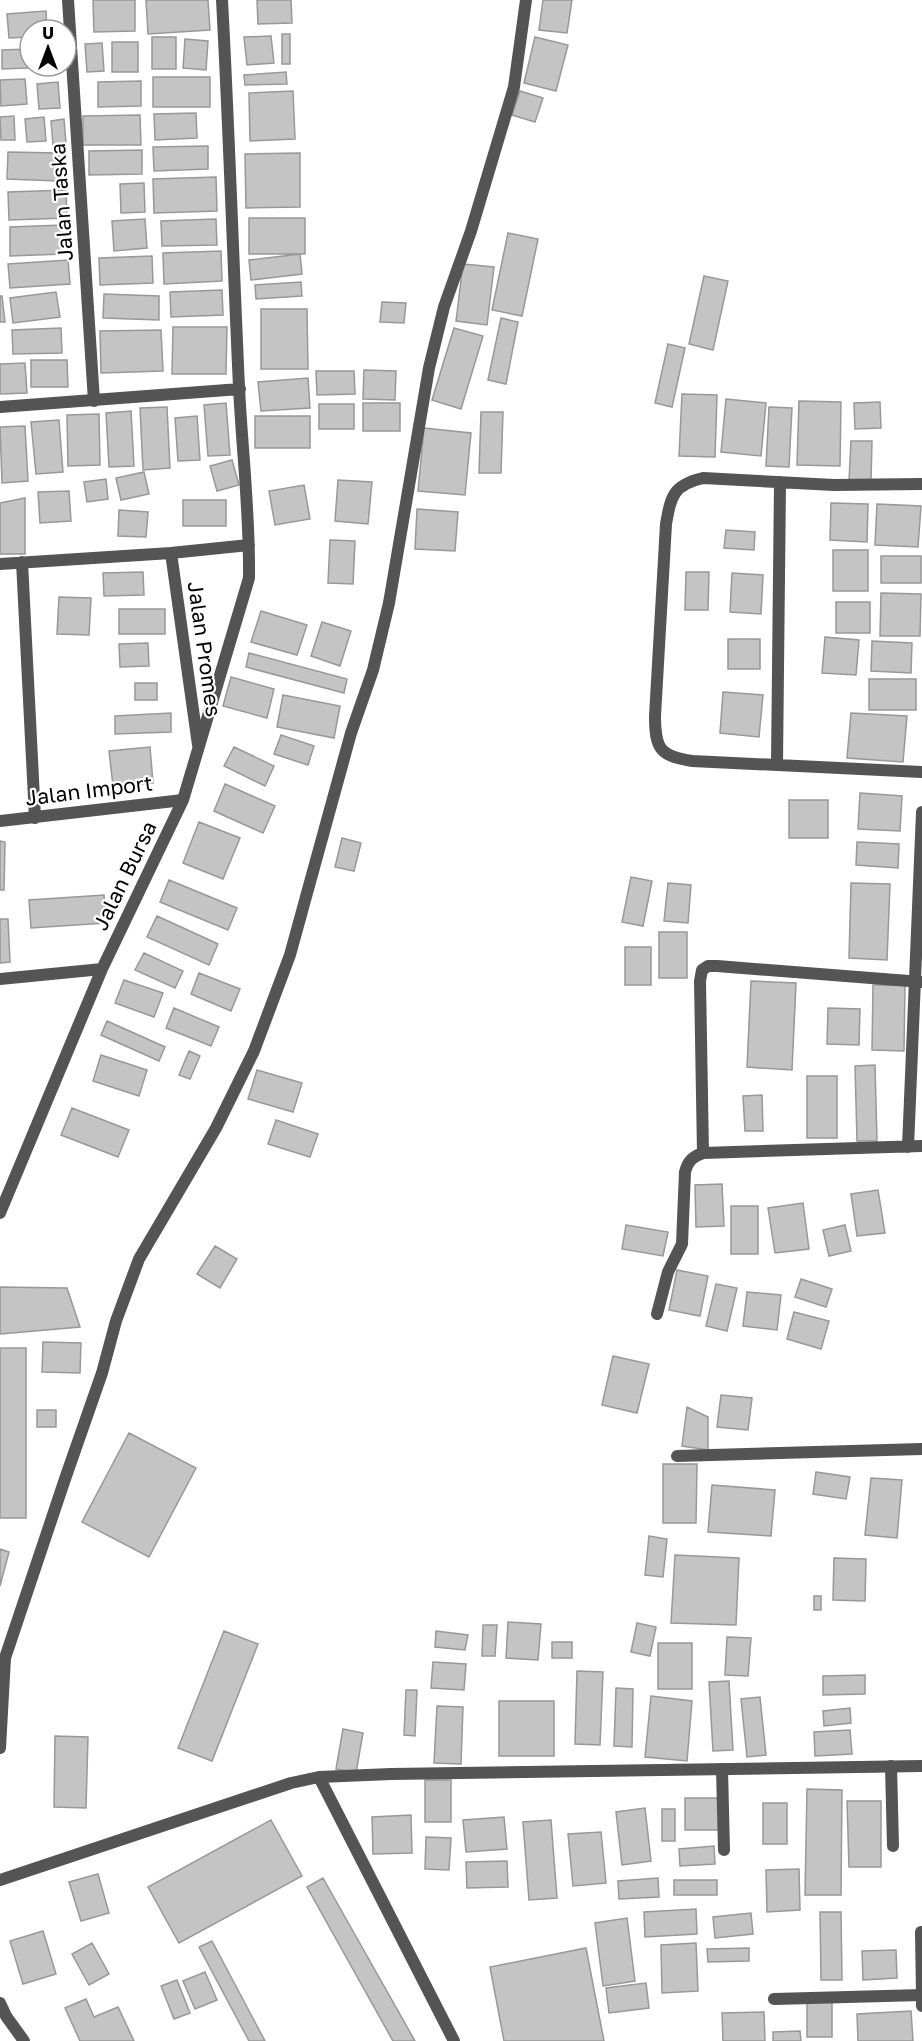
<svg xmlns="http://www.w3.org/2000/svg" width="922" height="2041" viewBox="0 0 922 2041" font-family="'Golos Text',sans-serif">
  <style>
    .building { fill: #c4c4c4; stroke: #989898; stroke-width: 1.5 }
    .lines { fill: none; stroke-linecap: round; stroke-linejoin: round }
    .service { stroke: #545454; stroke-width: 12 }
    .minor { stroke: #545454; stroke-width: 12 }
    .labels { text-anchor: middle; stroke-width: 4.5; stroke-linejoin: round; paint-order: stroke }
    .street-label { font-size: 21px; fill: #000; stroke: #fff }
  </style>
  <rect width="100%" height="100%" fill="#fff"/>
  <path class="building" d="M93 0H135V31L94 32Z
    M146 0H208L210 30 148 34Z
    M257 0H291L292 23 258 24Z
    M543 0H572L567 33 539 30Z
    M46 11 47 30H30V37L9 38 7 14Z
    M282 34H290V64H282Z
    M271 36 274 63 247 65 244 37Z
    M152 37H176V69H152Z
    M535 37 568 45 556 91 524 83Z
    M185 39 208 41 206 70 183 68Z
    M112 42H138V72H112Z
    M102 43 104 71 87 72 85 44Z
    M30 49V66L53 67 2 69V50Z
    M286 72 287 84 245 85 244 75Z
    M153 77H210V107H153Z
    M25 79 27 104 1 106 0 80Z
    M141 81V106L98 107V82Z
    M58 82 60 108 39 109 37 84Z
    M293 91 295 139 250 141 249 93Z
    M520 91 543 98 535 122 512 115Z
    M196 113 197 138 155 140 154 114Z
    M140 115 141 145H83V116Z
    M14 116 15 140H1L0 117Z
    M44 117 46 141 27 142 25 119Z
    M64 119 66 143 53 145 51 121Z
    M208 146V169L154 171 153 147Z
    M142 150V174L89 175V151Z
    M8 152 59 153 58 181 7 179Z
    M300 153V207L246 208 245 154Z
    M216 177 217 211 154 213 153 179Z
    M144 183 145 212 121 213 120 184Z
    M66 190 67 218 9 220 8 192Z
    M249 218H305V254H249Z
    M145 219 147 248 114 251 112 221Z
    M216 219 217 245 162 246 161 221Z
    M63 225V254L10 256V227Z
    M508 233 538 239 522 316 492 310Z
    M221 251 222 281 164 284 163 253Z
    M300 254 302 274 251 280 249 260Z
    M152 256 153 283 100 285 99 258Z
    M68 260 70 284 10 288 8 264Z
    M463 264 494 267 487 325 456 321Z
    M704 276 728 281 713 350 689 344Z
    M301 282 302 296 256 299 255 285Z
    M222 290 223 315 171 317 170 292Z
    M56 292 60 317 13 323 10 298Z
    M104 294 159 296V320L103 318Z
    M0 296H2L5 322H0Z
    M382 302 406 303 404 323 380 322Z
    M261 309H307L308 369H261Z
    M501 318 518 322 506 384 488 380Z
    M173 327H227L226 374H172Z
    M61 328 62 353 13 354 12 330Z
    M454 328 483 336 461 409 432 400Z
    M161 330 163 371 101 373 100 331Z
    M668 344 685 348 672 407 655 403Z
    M31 360H67L68 387H31Z
    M25 363 27 393 0 394V364Z
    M364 370 396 371 395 400 363 399Z
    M316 371H354L355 394 317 395Z
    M308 378 310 408 261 411 258 382Z
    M682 394 717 395 715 457 679 456Z
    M726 399 766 403 761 456 721 452Z
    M799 401 841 402 840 466 797 465Z
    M880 402 881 428 855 429 854 403Z
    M226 403 230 455 208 456 204 405Z
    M363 403H400V431H363Z
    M319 404H354V429H319Z
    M167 407 170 468 143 470 140 408Z
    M769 407 792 408 789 467 766 466Z
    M131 411 134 466 109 467 106 413Z
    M481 412H503L501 473H479Z
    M99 414 100 465 68 466 67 415Z
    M197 416 200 460 178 461 175 418Z
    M255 416H310V448H255Z
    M59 420 63 472 36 474 31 422Z
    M25 426 28 481 2 483 0 427Z
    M424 428 471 433 465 495 418 491Z
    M851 441H872L871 482 849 481Z
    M232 460 239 485 217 491 210 466Z
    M144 472 149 494 121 500 116 478Z
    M106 479 108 499 87 502 84 482Z
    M338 480 372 482 368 524 335 521Z
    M304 485 310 519 275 525 269 491Z
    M69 491 71 521 40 523 38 492Z
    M25 498V554H0V503Z
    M183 500H226V526H183Z
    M831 503 868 504 867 542 830 540Z
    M877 504 921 506 918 547 875 545Z
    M417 509 458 512 455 551 415 549Z
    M119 510 148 512 146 537 118 536Z
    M726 530 755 532 754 550 724 548Z
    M330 540 355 541 353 584 328 583Z
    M833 550H868V591H833Z
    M881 556H921V583H881Z
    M143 572 144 595 104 596 103 573Z
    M686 572H709L708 610H685Z
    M732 573 763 575 761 614 730 612Z
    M881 593 921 594 920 636H880Z
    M59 597 91 598 89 635 57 634Z
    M836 602H870V633H836Z
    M119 609H165V634H119Z
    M261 611 307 625 297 655 251 642Z
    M322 622 351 631 340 666 311 656Z
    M825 637 859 640 856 675 822 673Z
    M728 639H760V669H728Z
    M872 641 912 643 911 673 871 671Z
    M148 643 149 666 120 667 119 644Z
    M249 653 347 679 344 693 246 667Z
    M231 677 274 689 267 718 223 706Z
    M869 679H916V710H869Z
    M135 683H157V700H135Z
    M723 692 763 695 759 737 720 733Z
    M283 695 340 706 334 738 277 727Z
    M171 713V732L115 734V716Z
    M851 713 907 716 903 762 847 758Z
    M281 735 314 746 308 765 274 754Z
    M150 747 153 783 113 786 109 751Z
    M234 747 274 766 265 786 224 766Z
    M225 784 275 806 263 833 214 811Z
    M860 793 902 796 900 831 858 829Z
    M789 800H828V838H789Z
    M199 822 240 838 223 879 183 863Z
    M342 838 361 843 354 871 335 867Z
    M0 841 5 842 4 890H0Z
    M857 842 899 844 898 868 856 865Z
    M631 877 652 881 643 926 622 922Z
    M169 880 237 908 228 930 160 902Z
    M668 883 691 885 688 923 664 921Z
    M851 883 890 884 887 960 849 958Z
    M104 895 106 923 31 928 29 900Z
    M157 916 218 944 209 965 147 937Z
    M0 919H8L10 962 0 963Z
    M659 932H687V978H659Z
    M625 947H651V985H625Z
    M144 953 183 971 175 988 135 970Z
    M199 973 240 989 231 1011 191 994Z
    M124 980 163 993 154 1017 115 1003Z
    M751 981 796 983 792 1070 747 1067Z
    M873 985H905L904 1051 872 1050Z
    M174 1008 219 1027 211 1046 166 1028Z
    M828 1008 860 1009 859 1045 827 1044Z
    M107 1021 165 1047 159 1061 101 1035Z
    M189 1051 200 1056 190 1079 179 1075Z
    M101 1055 147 1070 139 1096 93 1081Z
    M875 1065 877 1141H857L855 1066Z
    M257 1070 302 1083 293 1112 248 1099Z
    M807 1076H837V1138H807Z
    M762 1095 763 1131H745L743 1096Z
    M72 1108 129 1130 118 1157 61 1135Z
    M276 1120 318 1134 310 1157 268 1144Z
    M722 1184 724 1226 696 1227 695 1185Z
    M878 1190 885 1233 857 1236 851 1194Z
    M803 1203 809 1249 775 1253 768 1208Z
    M731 1206H758V1254H731Z
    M626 1225 668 1232 663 1256 622 1249Z
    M845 1225 851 1251 829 1256 823 1230Z
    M215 1246 237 1259 220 1288 197 1274Z
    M677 1270 708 1276 700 1316 669 1310Z
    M801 1279 832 1289 826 1307 795 1297Z
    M716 1284 737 1288 727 1331 706 1326Z
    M0 1287 67 1288 80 1327 0 1334Z
    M747 1292 781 1295 777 1330 743 1326Z
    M794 1312 829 1321 821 1349 787 1339Z
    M43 1342 81 1343 80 1373 42 1372Z
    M0 1348H26V1518H0Z
    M613 1356 649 1364 637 1413 602 1405Z
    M721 1395 752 1398 748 1430 717 1427Z
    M687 1407 708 1417V1450L682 1446Z
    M37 1410H56V1427H37Z
    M129 1433 196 1468 149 1557 82 1522Z
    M663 1464H697L696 1523H663Z
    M816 1472 850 1477 846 1499 813 1494Z
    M871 1478 902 1480 897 1538 865 1535Z
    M712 1485 775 1490 771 1536 708 1532Z
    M649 1536 667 1539 663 1577 645 1575Z
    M0 1549 9 1552 0 1586Z
    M675 1555 739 1558 736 1625 671 1623Z
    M834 1558 866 1559 865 1601 833 1600Z
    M814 1596H821V1610H814Z
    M508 1622 541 1624 538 1660 506 1658Z
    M637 1623 656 1627 650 1656 631 1652Z
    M483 1625H497L495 1656H482Z
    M224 1631 258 1644 212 1761 178 1748Z
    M436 1631 468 1635 465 1650 435 1647Z
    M727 1637 751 1638 748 1676 725 1675Z
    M552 1642H572V1658H552Z
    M658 1643H692V1689H658Z
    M433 1662 466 1664 464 1690 431 1688Z
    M577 1671 603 1672 600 1745 575 1744Z
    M865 1675V1694L823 1695V1676Z
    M729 1681 733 1750 713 1751 709 1682Z
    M616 1688 633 1689 632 1747 614 1746Z
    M406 1690H417L415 1736 404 1735Z
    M651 1696 692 1701 687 1761 645 1757Z
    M760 1697 766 1755 747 1757 741 1699Z
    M499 1701H554V1756H499Z
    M437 1706 463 1707 461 1764 434 1763Z
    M850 1708 851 1723 824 1726 823 1711Z
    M343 1729 363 1733 356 1773 336 1769Z
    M850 1730 852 1754 815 1756 814 1732Z
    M55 1736 88 1737 86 1808 54 1807Z
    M425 1780H451V1822H425Z
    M807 1789 842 1790 841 1895H805Z
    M685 1798H720V1830H685Z
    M847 1801H881V1867H849Z
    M763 1803H787V1844H763Z
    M645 1808 651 1861 622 1865 616 1812Z
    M662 1809H675V1841H662Z
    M411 1815 412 1853 373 1854 372 1817Z
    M504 1817 507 1849 466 1852 463 1820Z
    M271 1820 302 1876 179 1943 148 1887Z
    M551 1820 557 1898 529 1900 523 1822Z
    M601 1832 606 1883 573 1886 568 1834Z
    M426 1837 451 1838 449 1870 425 1869Z
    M714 1846 715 1864 680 1866 679 1849Z
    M507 1861 508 1887 467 1888 466 1862Z
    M799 1869 800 1910 767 1912 766 1870Z
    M98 1874 109 1913 81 1921 69 1882Z
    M323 1878 415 2041H393L307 1887Z
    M658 1878 659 1897 619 1899 618 1881Z
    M674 1880H717V1895H674Z
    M696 1909 697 1934 645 1937 644 1912Z
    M820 1912H841L842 1980H821Z
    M751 1913 753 1934 715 1938 713 1917Z
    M627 1918 635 1981 603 1986 595 1923Z
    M43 1931 56 1974 23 1984 10 1941Z
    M212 1941 265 2041H249L199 1947Z
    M92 1943 109 1974 89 1985 72 1954Z
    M696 1943 698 1991 662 1993 661 1945Z
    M586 1948 604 2041H504L490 1967Z
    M749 1948V1961L708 1962 707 1949Z
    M896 1950 897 1978 863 1980 862 1951Z
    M205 1972 217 2000 195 2009 183 1981Z
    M177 1980 190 2013 174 2019 161 1986Z
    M646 1983 649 2008 609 2013 606 1988Z
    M86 1999 94 2017 118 2007 134 2041H80L65 2008Z
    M807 2002H832V2037H807Z
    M911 2011 913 2041H858L857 2014Z
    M764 2012 765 2041H723L722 2013Z
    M800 2031 801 2041H773V2032Z"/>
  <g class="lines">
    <path class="service" d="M891 1766 893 1846
      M722 1769 724 1850"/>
    <path class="minor" d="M68 0 94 401
      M0 407 240 389
      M922 484 834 485 703 478C673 485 671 496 666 524L655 716C655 749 660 756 692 761L922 772
      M171 553 198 745
      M22 562 35 818
      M0 564 171 553 249 545
      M777 764 780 482
      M0 821 183 800
      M0 979 102 969
      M908 1147 922 812
      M703 1153 700 981 702 970 708 966H717L922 982
      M0 1213 102 969 183 800 249 578C250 514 242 450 239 387 233 258 229 129 222 0
      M657 1314 668 1272 682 1244 685 1172C688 1161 692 1157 703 1153L922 1146
      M677 1456 922 1449
      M0 1748 5 1658 65 1479 102 1373 116 1321 139 1259 216 1128 254 1051 290 955 351 733 373 670 389 603 429 368 444 307 471 231 514 87 526 0
      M319 1777 454 2041
      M0 1880 291 1783 319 1777 391 1774 922 1766
      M921 1932 922 1995
      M774 1999 922 1995V2006
      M0 2003 6 2016 24 2041"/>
  </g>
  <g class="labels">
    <g class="street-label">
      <text transform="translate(62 202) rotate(-94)" y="7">Jalan Taska</text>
      <text transform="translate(204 649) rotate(82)" y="7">Jalan Promes</text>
      <text transform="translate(89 791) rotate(-7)" y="7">Jalan Import</text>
      <text transform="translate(125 876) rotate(-64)" y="7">Jalan Bursa</text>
    </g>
  </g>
  <g transform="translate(48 48)"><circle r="28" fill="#ffffff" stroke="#999999" stroke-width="1.5"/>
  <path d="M0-4.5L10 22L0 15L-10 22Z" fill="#000000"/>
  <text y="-9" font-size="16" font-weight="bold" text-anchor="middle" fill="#000000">U</text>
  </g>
</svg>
